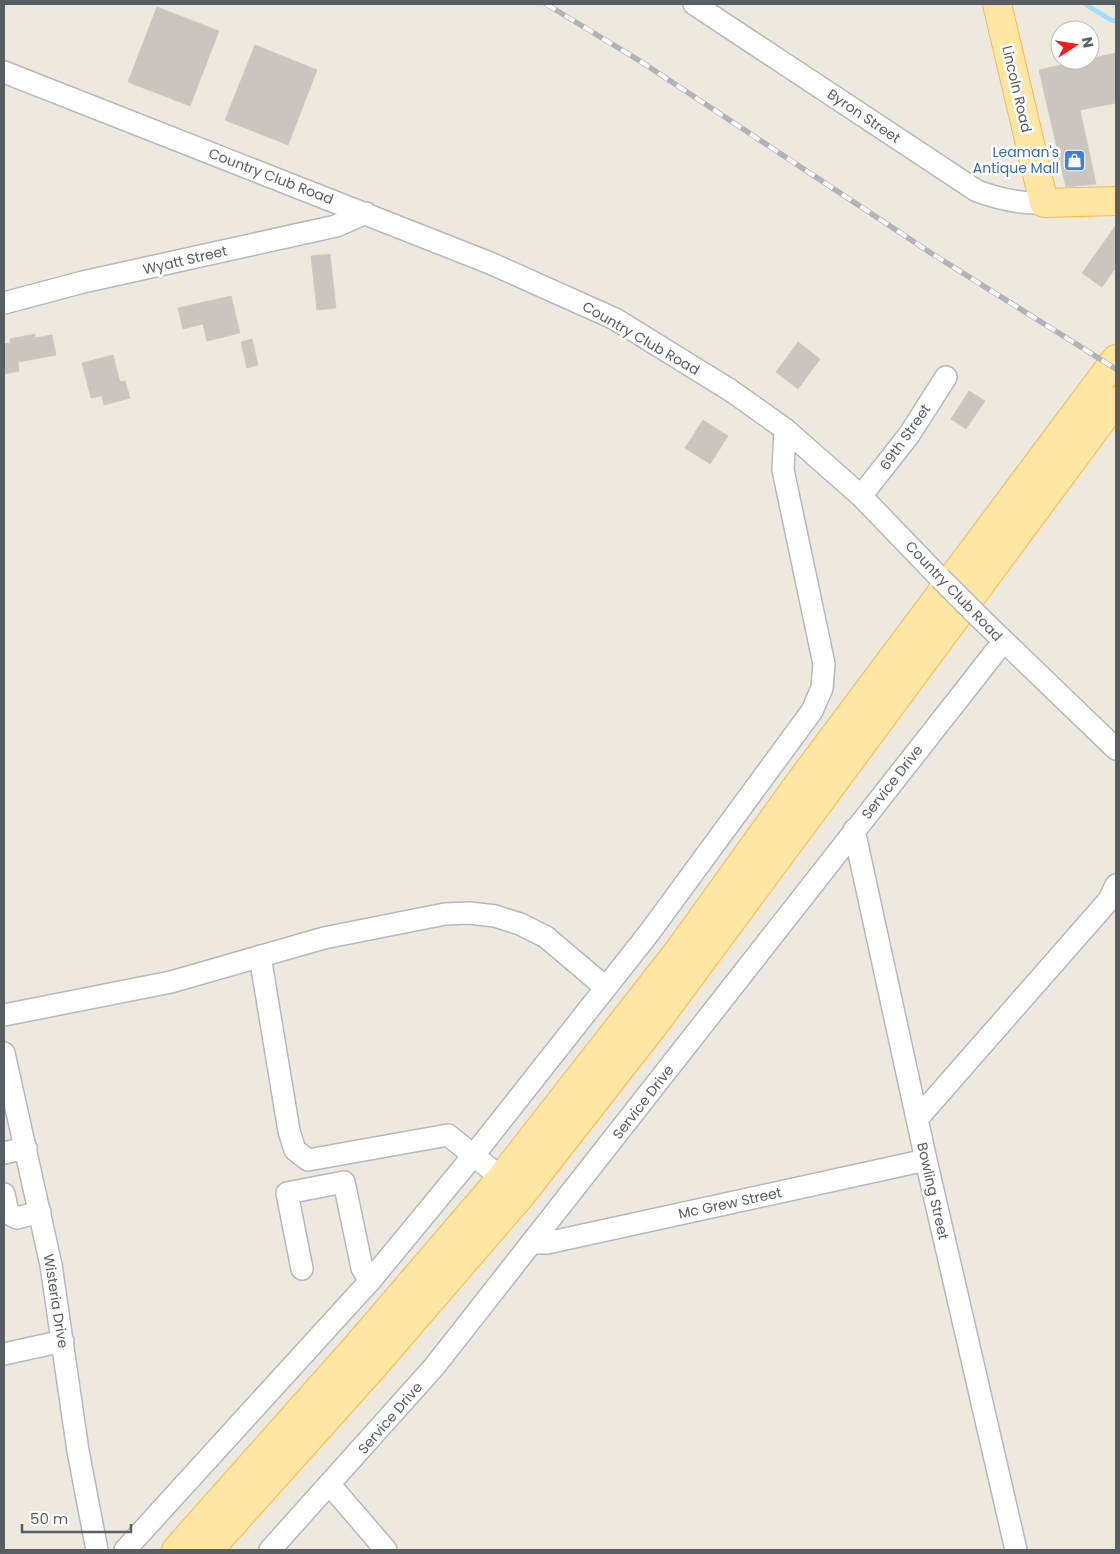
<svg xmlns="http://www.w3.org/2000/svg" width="1120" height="1554" viewBox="0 0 1120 1554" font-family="Poppins,sans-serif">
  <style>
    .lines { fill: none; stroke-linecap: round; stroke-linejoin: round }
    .stream { stroke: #9edeff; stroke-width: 4.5 }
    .building { fill: #cac5be; stroke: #d3cabd }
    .minor-casing { stroke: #b5b9be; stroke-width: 24 }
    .major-casing { stroke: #ffb947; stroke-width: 30 }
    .minor { stroke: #fff; stroke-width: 21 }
    .major { stroke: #ffe7a3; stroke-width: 28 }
    .rail-casing { stroke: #b2b3b3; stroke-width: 5.5 }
    .rail { stroke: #fff; stroke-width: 4; stroke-dasharray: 11; stroke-linecap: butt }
    .minor-bridge-casing { stroke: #b5b9be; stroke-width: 24; stroke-linecap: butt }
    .minor-bridge { stroke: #fff; stroke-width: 21 }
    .labels { text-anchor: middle; stroke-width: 5; stroke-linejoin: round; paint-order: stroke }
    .street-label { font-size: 14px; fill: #585e62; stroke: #fff }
    .shop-label { font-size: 14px; fill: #366cbe; stroke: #fff; text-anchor: end }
  </style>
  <rect width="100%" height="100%" fill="#ede9df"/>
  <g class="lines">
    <path class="stream" d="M1085 4 1111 20 1116 21"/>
  </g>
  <path class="building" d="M157 7 219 31 190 106 128 82Z
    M255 45 317 70 288 145 225 120Z
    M1116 53V103L1080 110 1096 184 1066 187 1039 70Z
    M1116 225V267L1102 287 1082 273Z
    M330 254 336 308 317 310 311 256Z
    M231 296 240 333 207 341 203 324 183 329 178 308Z
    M35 334V338L52 335 56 355 18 362 19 371 4 374V344L10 343V339Z
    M252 339 258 365 247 368 241 342Z
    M798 342 820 359 798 389 776 372Z
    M113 355 120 382 125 381 130 398 104 405 102 396 91 398 82 363Z
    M969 391 985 401 966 429 951 419Z
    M703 420 728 436 710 464 685 448Z"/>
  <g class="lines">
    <defs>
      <path id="minor" d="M694 4 977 191C999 199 1021 204 1044 203
        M4 72 490 263 615 319 730 390 785 429 861 496 940 578
        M4 303 83 282 336 226 366 213
        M861 496 909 435 946 377
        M980 618 1116 749
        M854 830 926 1160 1016 1550
        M260 956 289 1131 295 1150 308 1160 448 1135 514 1188
        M4 1015 171 982 324 938 445 914 470 913 495 916 520 924 546 937 605 987
        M4 1053 51 1265 78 1451 97 1550
        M917 1119 1109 900 1116 885
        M4 1153 26 1148
        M4 1194 8 1213 17 1218 40 1212
        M534 1243H547L926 1160
        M302 1269 287 1193 344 1182 362 1268 370 1281
        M4 1354 63 1341
        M330 1485 386 1550
        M125 1550 370 1281 473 1156 649 933 812 711 822 688 824 664 783 470 785 429
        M270 1550 434 1367 1003 642"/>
      <path id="major" d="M997 4 1044 203 1116 201
        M176 1550 358 1345 501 1178 680 949 797 786 1116 359
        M209 1550 373 1367 522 1194 654 1025 1116 401"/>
    </defs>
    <use href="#minor" class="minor-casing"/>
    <use href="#major" class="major-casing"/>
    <use href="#minor" class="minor"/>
    <use href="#major" class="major"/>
    <defs>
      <path id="rail" d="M546 4 640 61 934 255 1116 369"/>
    </defs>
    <use href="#rail" class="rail-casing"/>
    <use href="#rail" class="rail"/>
    <defs>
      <path id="minor-bridge" d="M940 578 980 618"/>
    </defs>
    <use href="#minor-bridge" class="minor-bridge-casing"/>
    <use href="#minor-bridge" class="minor-bridge"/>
  </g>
  <defs>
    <symbol id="shop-square" viewBox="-11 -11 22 22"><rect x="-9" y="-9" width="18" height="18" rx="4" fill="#3f7fe0" stroke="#fff"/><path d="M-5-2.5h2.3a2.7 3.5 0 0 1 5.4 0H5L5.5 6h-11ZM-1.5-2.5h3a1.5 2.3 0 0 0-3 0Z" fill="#fff"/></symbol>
  </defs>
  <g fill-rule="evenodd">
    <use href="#shop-square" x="1062" y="148" width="25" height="25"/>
  </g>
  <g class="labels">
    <g class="street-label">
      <text transform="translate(1017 89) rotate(77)" y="5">Lincoln Road</text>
      <text transform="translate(864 116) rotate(34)" y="5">Byron Street</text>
      <text transform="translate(271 176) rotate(21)" y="5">Country Club Road</text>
      <text transform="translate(185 260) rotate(-13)" y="5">Wyatt Street</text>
      <text transform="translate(641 338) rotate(30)" y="5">Country Club Road</text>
      <text transform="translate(905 437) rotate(-55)" y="5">69th Street</text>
      <text transform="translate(954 591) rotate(46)" y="5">Country Club Road</text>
      <text transform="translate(892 782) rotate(-52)" y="5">Service Drive</text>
      <text transform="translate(643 1102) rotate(-52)" y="5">Service Drive</text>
      <text transform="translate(933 1191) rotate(77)" y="5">Bowling Street</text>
      <text transform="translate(730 1203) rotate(-12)" y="5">Mc Grew Street</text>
      <text transform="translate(56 1301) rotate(81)" y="5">Wisteria Drive</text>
      <text transform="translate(390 1418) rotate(-49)" y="5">Service Drive</text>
    </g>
    <g class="shop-label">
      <text x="1059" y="157">Leaman's<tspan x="1059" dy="16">Antique Mall</tspan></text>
    </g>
  </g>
  <rect width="1120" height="1554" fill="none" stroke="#585e62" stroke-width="10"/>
  <g transform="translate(1075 45) rotate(78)"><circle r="24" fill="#ffffff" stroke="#bcbfc0"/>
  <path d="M0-4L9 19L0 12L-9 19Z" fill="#fb181d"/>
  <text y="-8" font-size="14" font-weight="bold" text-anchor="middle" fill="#585e62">N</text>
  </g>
  <path d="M22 1524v8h109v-8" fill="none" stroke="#585e62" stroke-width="2.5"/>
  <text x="30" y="1524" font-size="15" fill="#585e62" stroke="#ffffff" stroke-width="4" paint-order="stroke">50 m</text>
</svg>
